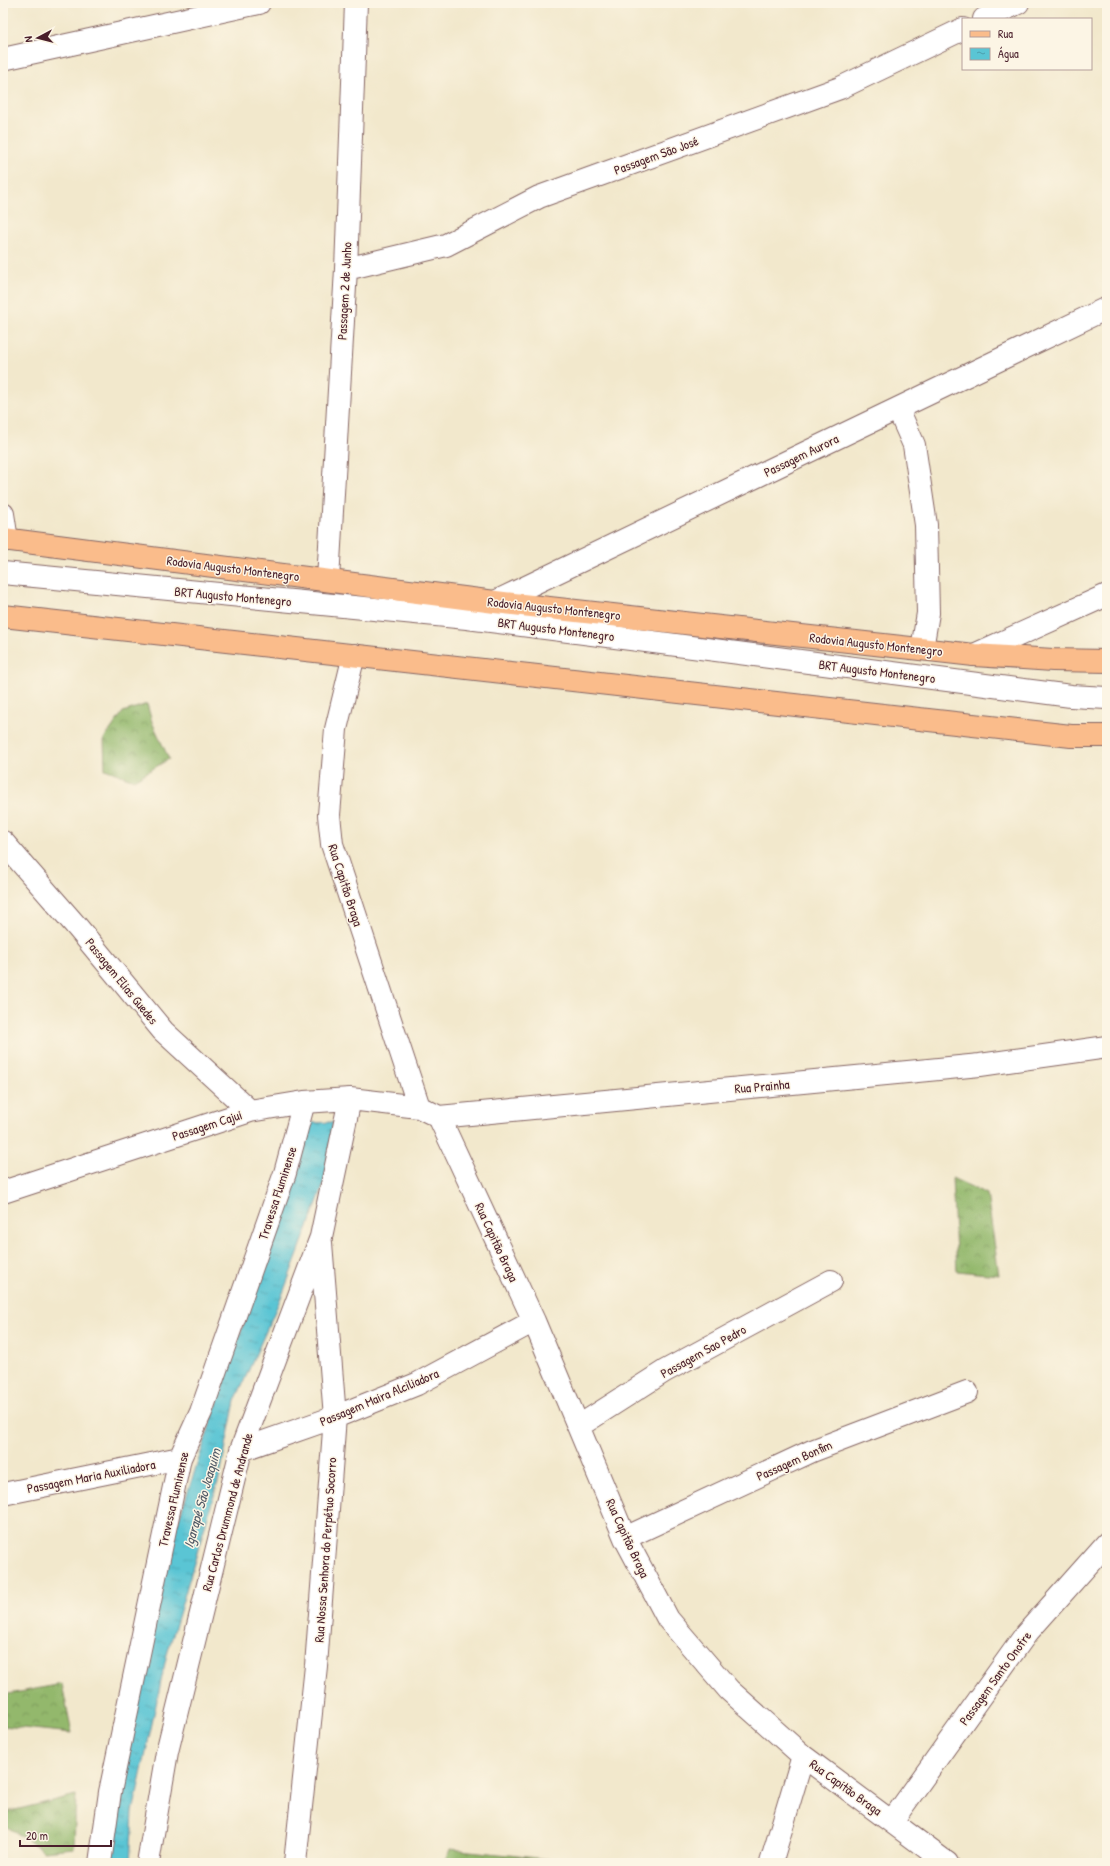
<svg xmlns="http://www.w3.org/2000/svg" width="1110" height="1866" viewBox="0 0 1110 1866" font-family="'Patrick Hand',sans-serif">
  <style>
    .forest { fill: url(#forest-crowns); stroke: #6e6c4c }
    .water { fill: url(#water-ripples); stroke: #527280 }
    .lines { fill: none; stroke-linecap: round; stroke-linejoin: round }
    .minor-casing { stroke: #856563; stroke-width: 24 }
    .major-casing { stroke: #856563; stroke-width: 24 }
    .minor { stroke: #fff; stroke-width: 22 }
    .major { stroke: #fabc8b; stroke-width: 22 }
    .labels { text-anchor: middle; stroke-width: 3; stroke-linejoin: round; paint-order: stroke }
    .street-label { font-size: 13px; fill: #4a1f2b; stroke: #fcf5e5 }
    .water-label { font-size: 14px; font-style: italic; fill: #505966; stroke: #fcf5e5 }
  </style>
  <defs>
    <pattern id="forest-crowns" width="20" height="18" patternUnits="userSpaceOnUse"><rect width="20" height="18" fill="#93b86c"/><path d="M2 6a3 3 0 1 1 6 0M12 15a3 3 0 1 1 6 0" fill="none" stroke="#7a9559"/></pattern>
    <pattern id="water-ripples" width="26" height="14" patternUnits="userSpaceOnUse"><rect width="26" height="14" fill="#5ac5d4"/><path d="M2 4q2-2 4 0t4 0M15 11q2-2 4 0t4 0" fill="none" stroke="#4c9fac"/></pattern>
  </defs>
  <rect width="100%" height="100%" fill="#fcf5e5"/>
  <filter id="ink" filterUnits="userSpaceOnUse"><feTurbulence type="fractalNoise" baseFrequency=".025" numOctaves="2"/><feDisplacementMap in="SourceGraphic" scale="8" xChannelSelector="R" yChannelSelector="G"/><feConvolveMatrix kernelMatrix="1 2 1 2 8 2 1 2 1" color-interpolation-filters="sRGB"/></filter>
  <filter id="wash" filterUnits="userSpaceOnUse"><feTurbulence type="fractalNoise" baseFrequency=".012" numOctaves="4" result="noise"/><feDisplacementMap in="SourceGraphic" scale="16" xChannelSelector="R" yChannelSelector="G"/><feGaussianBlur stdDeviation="0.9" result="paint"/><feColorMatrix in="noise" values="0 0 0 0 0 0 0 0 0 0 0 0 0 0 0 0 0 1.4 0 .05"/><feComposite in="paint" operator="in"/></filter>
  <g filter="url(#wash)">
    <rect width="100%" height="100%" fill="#f2e8cc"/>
    <path class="forest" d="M147 704 152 722 169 759 134 780 105 769 104 739 123 712Z
      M952 1178 987 1194 999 1275 957 1271Z
      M62 1684 72 1733 3 1726V1695Z
      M76 1795 74 1848 44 1851 3 1824V1813Z
      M450 1849 586 1863H445Z"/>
    <path class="water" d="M333 1122 324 1184 283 1293 235 1401 220 1475 166 1658 133 1812 130 1863H109L134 1701 161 1573 310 1123Z"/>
  </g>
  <g filter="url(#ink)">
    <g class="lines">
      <defs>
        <path id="minor" d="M984 19 1018 3
          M3 59 259 3
          M346 269 446 245 539 197 840 88 963 29
          M898 409 914 445 926 525 928 613 922 649
          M3 514 7 540
          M3 573 467 618 1071 696 1107 698
          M328 580 346 269 356 3
          M495 602 1107 308
          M354 655 336 729 329 815 332 844 419 1107
          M974 655 1107 595
          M3 842 78 928 163 1031 250 1111
          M439 1117 534 1321 625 1538 668 1619 729 1690 803 1756 947 1863
          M3 1192 250 1111 304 1102 350 1099 419 1107 439 1117 980 1065 1107 1047
          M579 1426 665 1371 831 1281
          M241 1450 335 1417 417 1384 534 1321
          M3 1494 180 1458
          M625 1538 812 1451 967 1392
          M892 1821 1026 1634 1107 1543
          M100 1863 110 1792 180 1458 201 1412 285 1173 304 1102
          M148 1863 167 1752 241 1450 321 1237 350 1099
          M295 1863 316 1666 335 1417 321 1243
          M771 1863 803 1756"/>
        <path id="major" d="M3 539 495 602 974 655 1053 660 1107 661
          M3 616 1071 736H1107"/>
      </defs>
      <use href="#minor" class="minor-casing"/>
      <use href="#major" class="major-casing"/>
      <use href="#minor" class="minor"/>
      <use href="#major" class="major"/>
    </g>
  </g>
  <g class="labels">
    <g class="street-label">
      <text transform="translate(656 155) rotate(-20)" y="5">Passagem São José</text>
      <text transform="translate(344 291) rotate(-87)" y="5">Passagem 2 de Junho</text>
      <text transform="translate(801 455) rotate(-26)" y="5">Passagem Aurora</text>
      <text transform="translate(233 568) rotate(7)" y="5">Rodovia Augusto Montenegro</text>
      <text transform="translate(233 596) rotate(5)" y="5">BRT Augusto Montenegro</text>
      <text transform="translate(554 608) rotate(6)" y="5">Rodovia Augusto Montenegro</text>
      <text transform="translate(556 629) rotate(7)" y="5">BRT Augusto Montenegro</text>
      <text transform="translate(876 644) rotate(6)" y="5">Rodovia Augusto Montenegro</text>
      <text transform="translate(877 671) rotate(7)" y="5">BRT Augusto Montenegro</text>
      <text transform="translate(346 885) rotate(72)" y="5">Rua Capitão Braga</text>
      <text transform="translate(122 981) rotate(51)" y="5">Passagem Elias Guedes</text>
      <text transform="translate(762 1086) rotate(-5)" y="5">Rua Prainha</text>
      <text transform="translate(207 1125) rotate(-18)" y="5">Passagem Cajui</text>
      <text transform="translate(277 1193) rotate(-72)" y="5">Travessa Fluminense</text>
      <text transform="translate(497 1242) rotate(65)" y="5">Rua Capitão Braga</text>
      <text transform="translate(703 1351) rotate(-29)" y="5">Passagem Sao Pedro</text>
      <text transform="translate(379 1397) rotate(-23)" y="5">Passagem Maira Alciliadora</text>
      <text transform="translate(794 1460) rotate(-24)" y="5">Passagem Bonfim</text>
      <text transform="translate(91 1476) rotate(-11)" y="5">Passagem Maria Auxiliadora</text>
      <text transform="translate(173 1499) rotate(-77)" y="5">Travessa Fluminense</text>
      <text transform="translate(227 1512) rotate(-75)" y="5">Rua Carlos Drummond de Andrande</text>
      <text transform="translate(628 1538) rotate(65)" y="5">Rua Capitão Braga</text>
      <text transform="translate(325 1550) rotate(-86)" y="5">Rua Nossa Senhora do Perpétuo Socorro</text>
      <text transform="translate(995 1678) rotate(-54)" y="5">Passagem Santo Onofre</text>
      <text transform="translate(846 1787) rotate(36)" y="5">Rua Capitão Braga</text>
    </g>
    <g class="water-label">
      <text transform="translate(202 1498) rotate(-74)" y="5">Igarapé São Joaquim</text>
    </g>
  </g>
  <rect width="1110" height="1866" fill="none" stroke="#fcf5e5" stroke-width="16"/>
  <rect x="962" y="18" width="130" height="52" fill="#fcf5e5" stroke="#b59f9b"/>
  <rect x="970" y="31" width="20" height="6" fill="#fabc8b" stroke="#b59f9b"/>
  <text x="998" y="38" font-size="12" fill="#4a1f2b">Rua</text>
  <rect x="970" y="48" width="20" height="12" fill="url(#water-ripples)" stroke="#b59f9b"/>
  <text x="998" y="58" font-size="12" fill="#4a1f2b">Água</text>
  <g transform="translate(38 38) rotate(263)" stroke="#fcf5e5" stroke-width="3" paint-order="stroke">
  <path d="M0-3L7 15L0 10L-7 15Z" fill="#4a1f2b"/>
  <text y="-6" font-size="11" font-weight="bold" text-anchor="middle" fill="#4a1f2b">N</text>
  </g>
  <path d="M20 1840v6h91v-6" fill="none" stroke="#4a1f2b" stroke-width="2"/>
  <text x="26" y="1840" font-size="12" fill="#4a1f2b" stroke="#fcf5e5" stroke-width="3" paint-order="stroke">20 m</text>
</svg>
